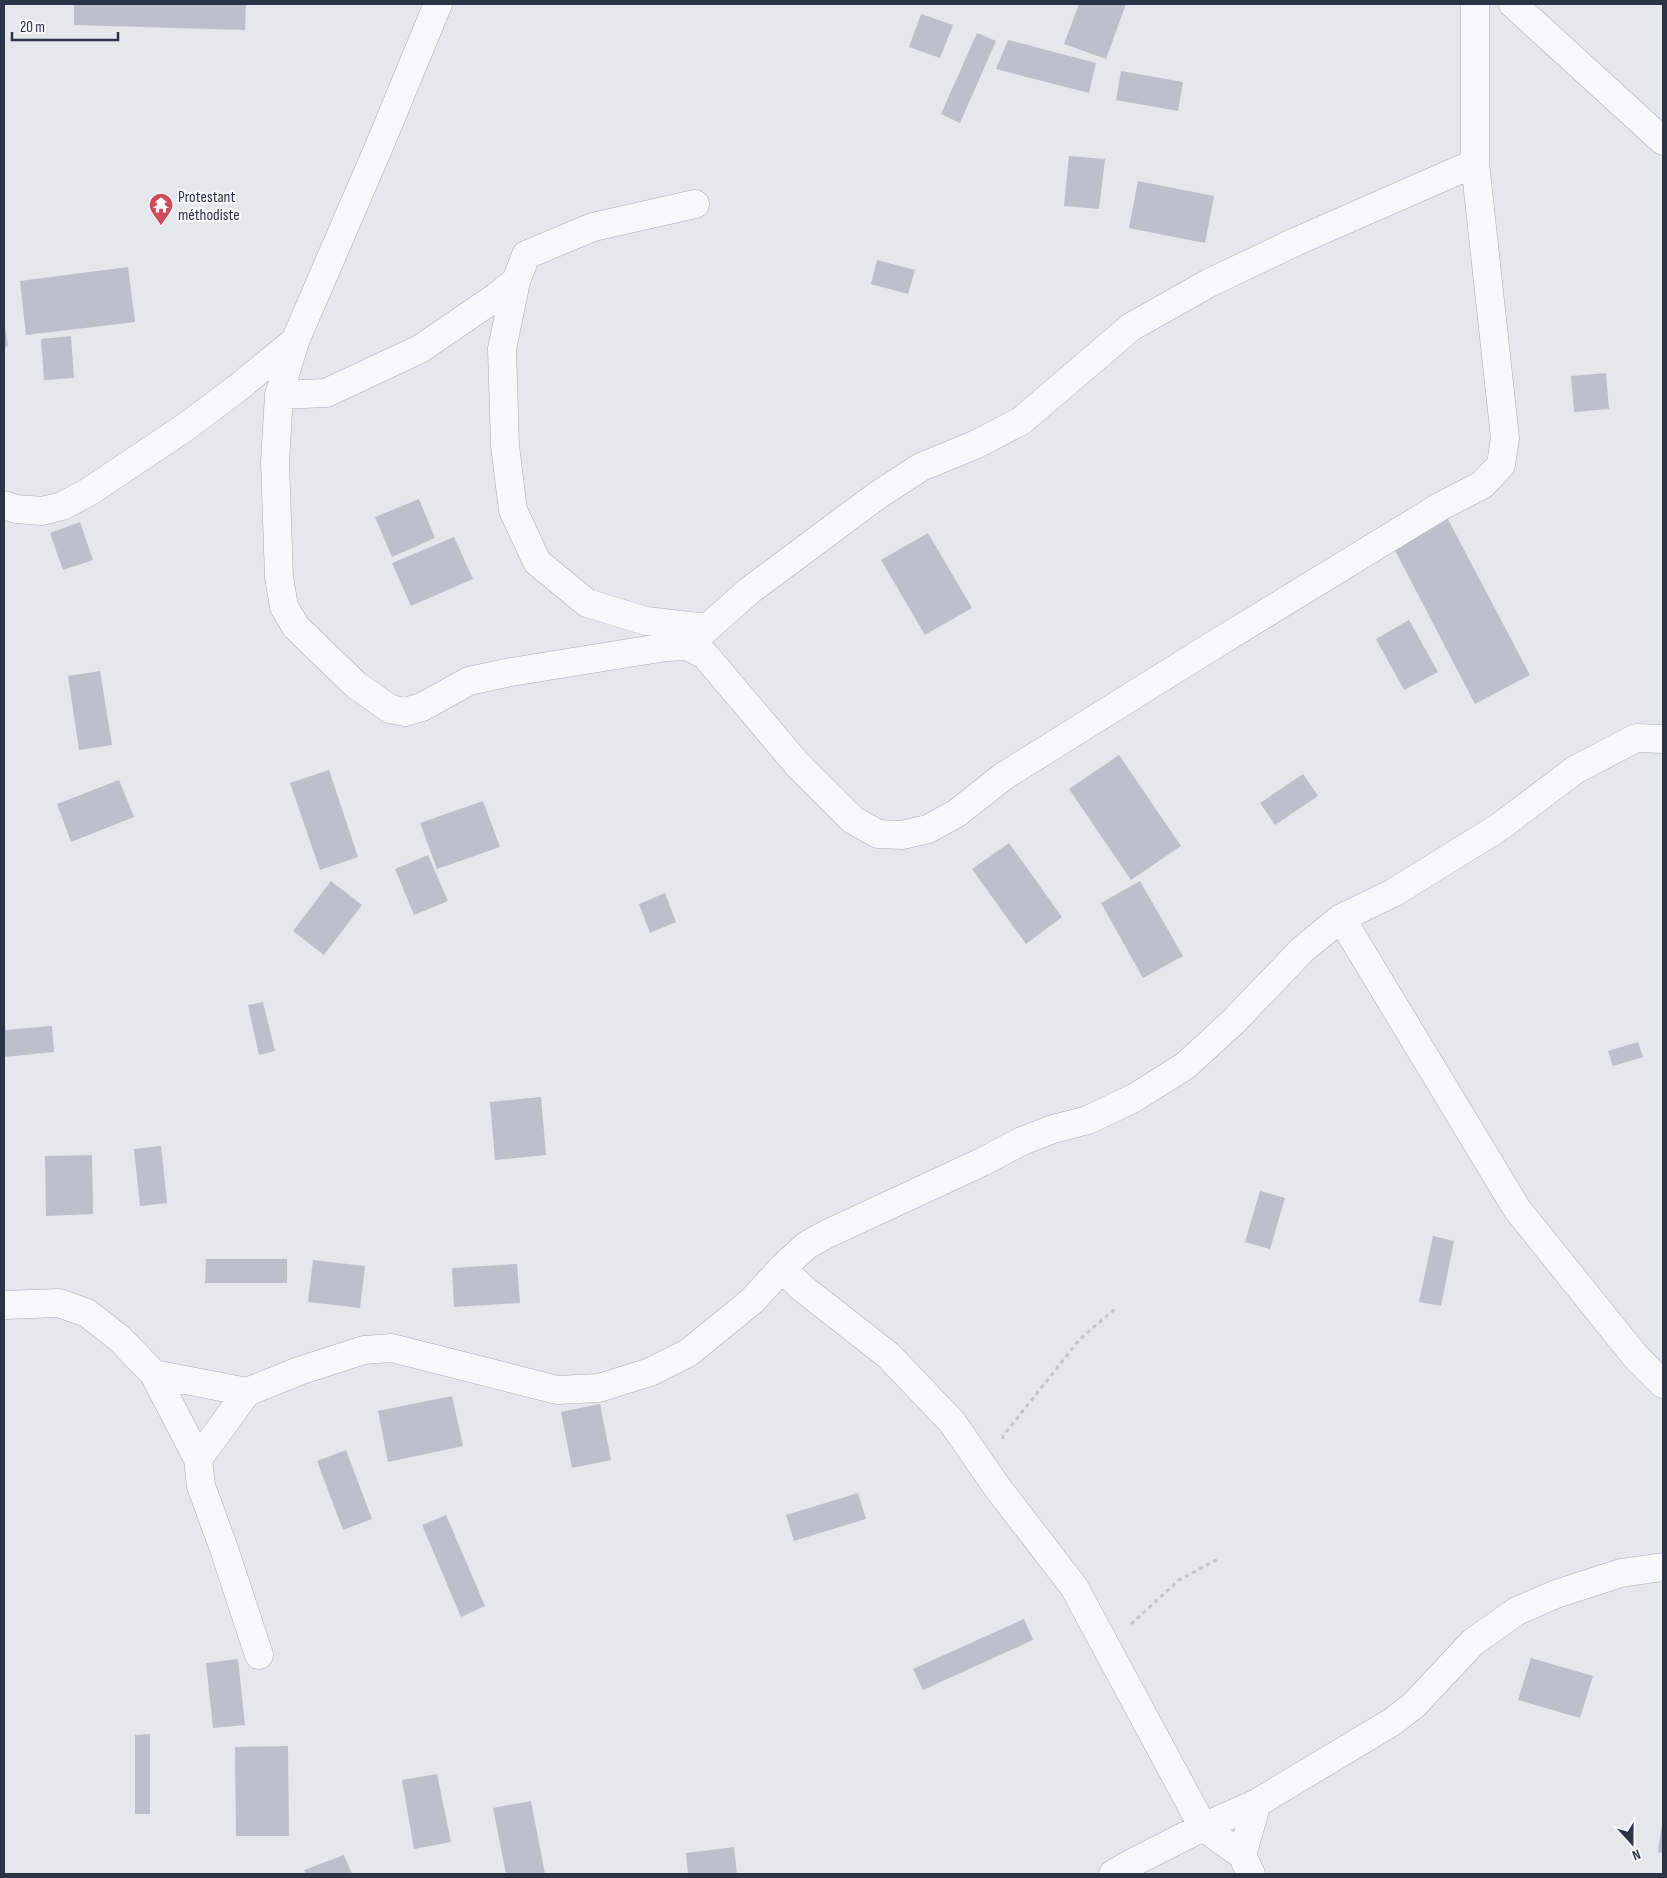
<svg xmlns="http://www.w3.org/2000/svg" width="1667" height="1878" viewBox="0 0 1667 1878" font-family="'Sofia Sans Condensed',sans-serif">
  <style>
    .building { fill: #bbc0ca }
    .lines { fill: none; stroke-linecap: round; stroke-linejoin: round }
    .street-casing { stroke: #a9aeb7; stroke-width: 29 }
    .path { stroke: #c2c5cb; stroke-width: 3; stroke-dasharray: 4 4; stroke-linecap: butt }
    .street { stroke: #f7f8fa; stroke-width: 28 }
    .labels { text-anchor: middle; stroke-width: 4.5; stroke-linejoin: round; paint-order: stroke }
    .poi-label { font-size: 16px; fill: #2b3445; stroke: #f4f6f9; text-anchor: start }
  </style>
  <rect width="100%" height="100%" fill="#e4e7ec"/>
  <path class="building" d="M74 4H246L245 30 74 25Z
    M1079 4H1126L1106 59 1064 44Z
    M921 14 953 25 940 58 909 47Z
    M977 33 996 41 960 123 941 114Z
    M1008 40 1096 63 1089 93 996 69Z
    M1121 71 1183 82 1178 111 1116 100Z
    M1069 156 1105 159 1099 209 1064 206Z
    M1138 181 1214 196 1205 243 1129 228Z
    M877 260 915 270 908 294 871 284Z
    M128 267 135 322 26 335 20 281Z
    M4 321 8 346 4 347Z
    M71 336 74 378 44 380 41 339Z
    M1606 373 1609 409 1574 412 1571 376Z
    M419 499 435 538 392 557 375 517Z
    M1441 506 1530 675 1475 704 1387 535Z
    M80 522 93 560 63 570 50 533Z
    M928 533 972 608 925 635 881 560Z
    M454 537 473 579 411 606 392 563Z
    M1409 620 1438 672 1404 690 1376 639Z
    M100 671 112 745 79 750 68 676Z
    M1119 755 1181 846 1131 880 1069 789Z
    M329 770 358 857 320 870 290 783Z
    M1303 774 1318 796 1275 825 1260 803Z
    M119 780 134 817 71 842 57 804Z
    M483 801 500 847 437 869 420 823Z
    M1009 843 1062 917 1026 944 972 869Z
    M428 855 448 901 414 915 395 869Z
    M331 881 362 905 324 955 293 931Z
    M1140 881 1183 956 1143 978 1101 903Z
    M665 893 676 922 650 933 639 904Z
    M263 1002 275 1051 259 1055 248 1005Z
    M52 1026 54 1052 4 1057V1030Z
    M1638 1042 1643 1057 1613 1066 1608 1051Z
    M541 1097 546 1155 495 1160 490 1102Z
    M161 1146 167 1203 140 1206 134 1149Z
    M92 1155 93 1214 46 1216 45 1156Z
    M1260 1191 1285 1198 1270 1249 1245 1242Z
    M1433 1236 1454 1241 1441 1306 1419 1302Z
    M206 1259H287V1283H205Z
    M313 1260 365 1266 360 1308 308 1302Z
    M517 1264 520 1303 454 1307 452 1268Z
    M452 1396 463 1446 388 1462 378 1411Z
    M600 1404 611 1460 572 1468 561 1412Z
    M346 1450 372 1519 343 1530 317 1461Z
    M858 1493 866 1519 794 1541 786 1515Z
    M446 1515 485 1606 461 1617 422 1525Z
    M1024 1619 1033 1640 923 1690 913 1669Z
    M1531 1658 1593 1676 1580 1718 1518 1700Z
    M238 1659 245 1725 213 1728 206 1663Z
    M150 1734V1814H135V1735Z
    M288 1746 289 1836H236L235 1747Z
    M437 1774 451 1842 414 1849 402 1780Z
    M531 1801 545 1874H506L493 1808Z
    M1662 1824H1663V1853L1658 1852Z
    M734 1847 737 1874H688L686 1853Z
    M344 1855 352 1874H306L304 1870Z"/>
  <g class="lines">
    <defs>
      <path id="street" d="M438 4 378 149 295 341 279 395 275 462 279 577 284 607 296 627 356 685 390 709 405 712 422 707 469 681 511 672 666 647 687 646 705 655 797 764 853 820 878 834 902 835 928 829 957 813 1004 776 1209 648 1441 506 1482 485 1501 465 1505 438 1475 163V4
        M1513 4 1663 141
        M516 281 502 349 505 446 513 510 537 562 587 603 646 621 707 628
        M279 395 326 393 420 349 496 297 516 281 526 255 593 227 695 204
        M4 505 16 509 42 511 62 506 87 493 187 426 235 390 295 341
        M687 646 750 590 878 495 921 467 977 444 1021 421 1131 327 1209 283 1295 242 1475 163
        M1341 918 1517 1209 1636 1357 1663 1384
        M782 1268 807 1245 827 1234 982 1162 1022 1141 1053 1129 1088 1120 1134 1098 1185 1066 1233 1022 1302 950 1341 918 1393 893 1498 828 1575 770 1636 738 1663 739
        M4 1305 59 1303 87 1313 119 1338 154 1374 247 1392 299 1371 364 1350 392 1348 557 1390 599 1388 650 1372 688 1353 752 1301 782 1268 801 1287 888 1355 952 1422 997 1487 1074 1587 1203 1827 1242 1855 1251 1874
        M154 1374 198 1459
        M247 1392 198 1459 201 1486 223 1546 259 1655
        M1242 1855 1257 1803
        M1113 1874 1130 1864 1203 1827 1257 1803 1392 1722 1414 1705 1473 1642 1517 1611 1556 1594 1621 1573 1663 1567"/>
    </defs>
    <use href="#street" class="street-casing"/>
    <path class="path" d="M1003 1439V1436L1080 1339 1116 1308
      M1131 1624 1179 1580 1220 1558"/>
    <use href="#street" class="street"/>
  </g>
  <defs>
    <symbol id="temple-pin" viewBox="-11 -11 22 30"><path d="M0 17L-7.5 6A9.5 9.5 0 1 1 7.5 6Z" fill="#d1495b" stroke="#f4f6f9"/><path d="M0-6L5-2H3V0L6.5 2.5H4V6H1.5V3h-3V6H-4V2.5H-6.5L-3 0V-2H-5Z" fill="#fff"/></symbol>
  </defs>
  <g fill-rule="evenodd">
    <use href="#temple-pin" x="147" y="191" width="28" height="38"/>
  </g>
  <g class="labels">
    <g class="poi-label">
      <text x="178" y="202">Protestant<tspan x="178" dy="18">méthodiste</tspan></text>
    </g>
  </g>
  <rect width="1667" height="1878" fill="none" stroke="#2b3445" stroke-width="10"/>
  <g transform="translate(1632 1843) rotate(159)" stroke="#f4f6f9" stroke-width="4" paint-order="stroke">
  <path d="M0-4L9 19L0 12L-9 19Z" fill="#2b3445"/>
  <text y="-8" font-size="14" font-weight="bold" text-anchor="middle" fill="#2b3445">N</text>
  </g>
  <path d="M12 32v8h106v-8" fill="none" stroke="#2b3445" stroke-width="2.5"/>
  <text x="20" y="32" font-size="15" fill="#2b3445" stroke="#f4f6f9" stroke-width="4" paint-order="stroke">20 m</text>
</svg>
